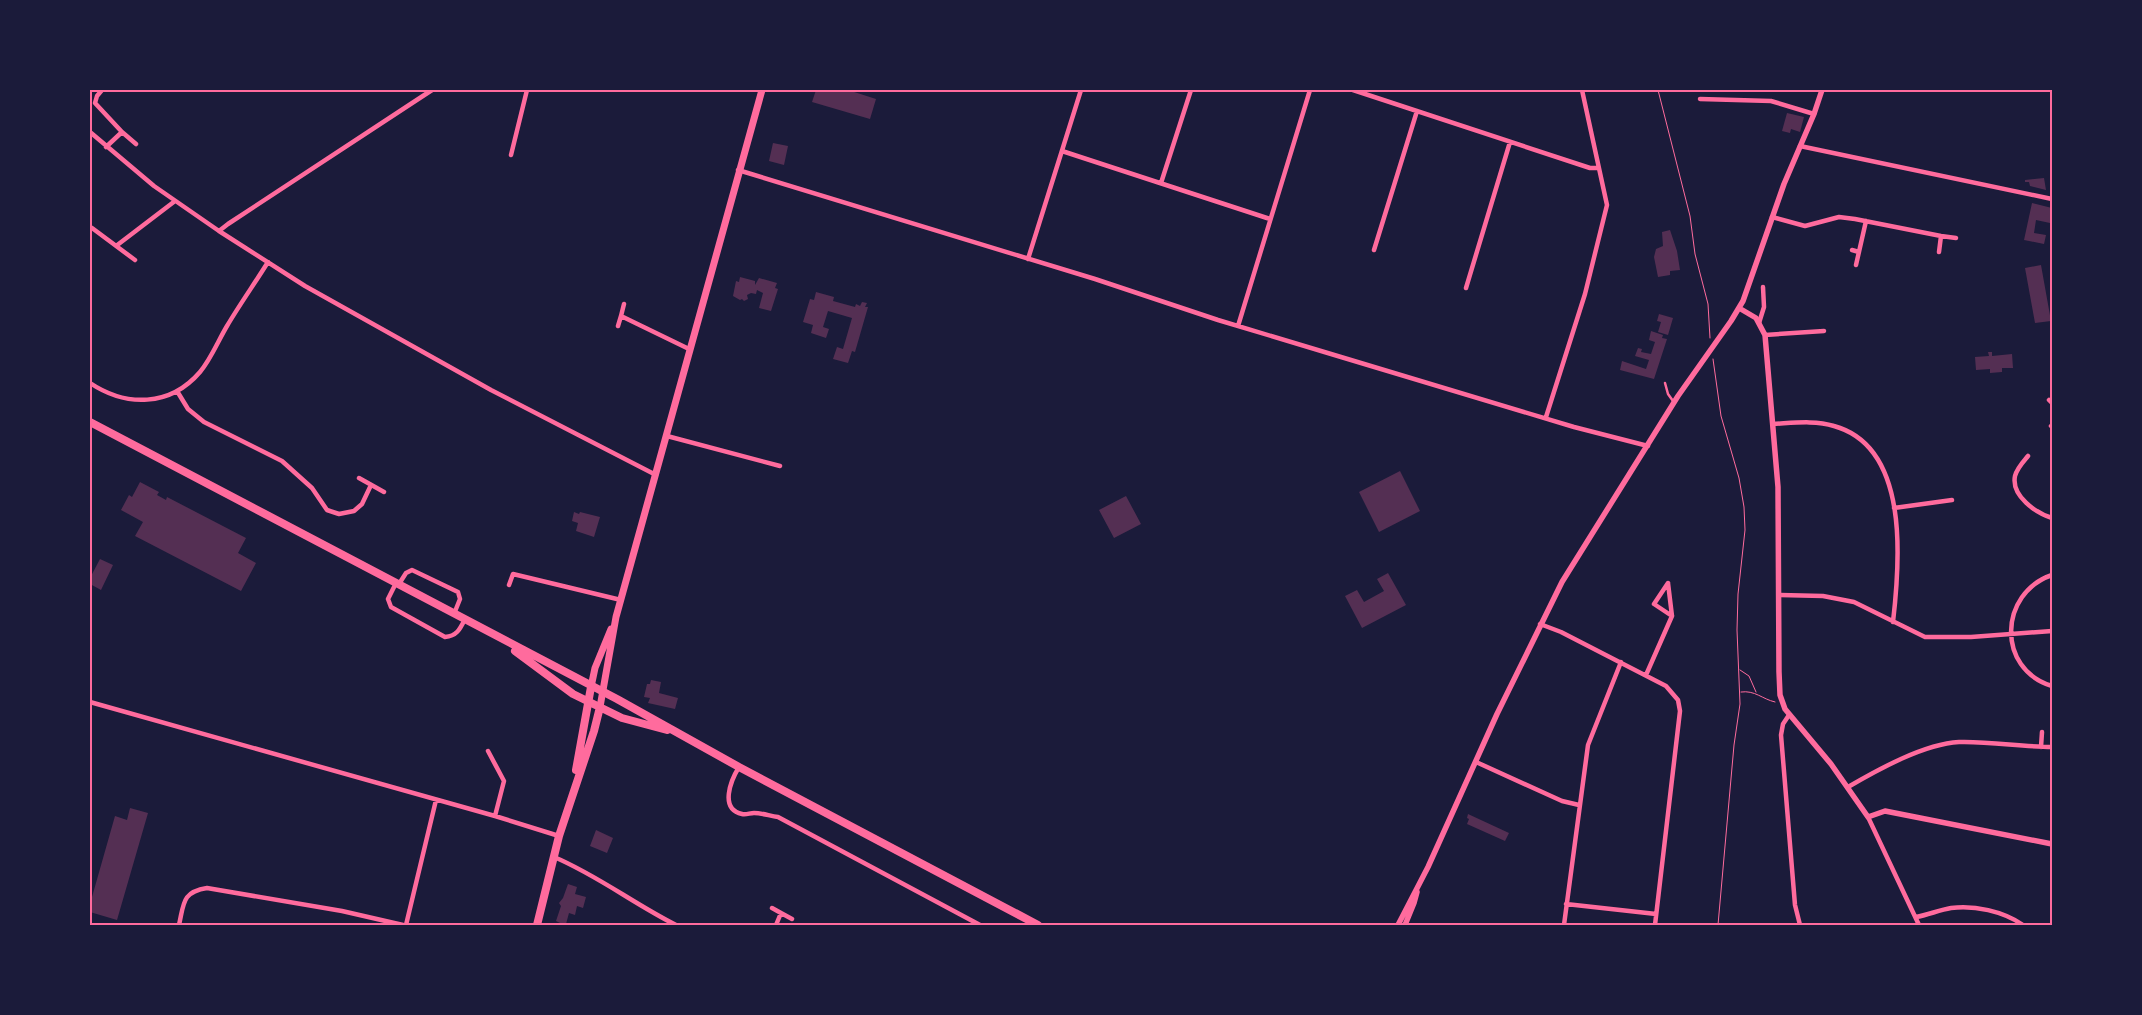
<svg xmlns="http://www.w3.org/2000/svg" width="2142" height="1015" viewBox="0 0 2142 1015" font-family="Commissioner,sans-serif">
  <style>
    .building { fill: #542f53 }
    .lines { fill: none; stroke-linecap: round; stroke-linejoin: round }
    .path { stroke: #ff6b9d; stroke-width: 1 }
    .service { stroke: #ff6b9d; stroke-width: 2.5 }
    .minor { stroke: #ff6b9d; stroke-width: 4.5 }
    .tertiary { stroke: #ff6b9d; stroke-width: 5.5 }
    .primary { stroke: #ff6b9d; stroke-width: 7 }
    .trunk { stroke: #ff6b9d; stroke-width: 8 }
    .neatline { fill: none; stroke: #ff6b9d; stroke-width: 2 }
  </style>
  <rect width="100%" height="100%" fill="#1b1b3a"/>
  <path class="building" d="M816 90H848L876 99 870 119 812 102Z
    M1787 113 1804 117 1800 132 1791 129 1790 133 1782 131Z
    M773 143 788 146 784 165 769 161Z
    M2044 178 2046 190 2030 186 2029 182H2025V180Z
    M2032 203 2052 208 2050 223 2036 220 2034 233 2046 235 2044 244 2024 240Z
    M1670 230 1677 251 1680 270 1670 271V275L1658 277 1654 257 1656 249 1663 246 1662 232Z
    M2041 265 2051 321 2035 323 2025 268Z
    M740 277 755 281V285L759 278 777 283 775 288 778 289 771 311 759 308 763 293 757 290 756 294 751 293 747 295 748 299 744 301 742 299 740 300 733 296 736 281 739 282Z
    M816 292 834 297 833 301 855 307 856 304 860 306 862 302 867 303 865 307H868L855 352 852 351 848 363 833 359 837 347 843 349 852 318 828 311 823 327 829 329 826 338 811 333 813 325 803 322 810 299 814 300Z
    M1659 314 1673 318 1668 335 1658 332 1661 322 1657 321Z
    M1651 331 1663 335 1662 338 1667 339 1654 379 1620 370 1622 361 1646 369 1649 360 1635 356 1638 348 1642 349 1641 352 1651 354 1655 342 1649 340Z
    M1988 352H1992V356L2012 354 2013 368H2002V372L1990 373V369L1976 370 1975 357 1989 356Z
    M1400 471 1420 511 1379 532 1359 492Z
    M140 482 159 492 157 495 166 500 167 497 246 538 238 553 256 563 241 591 135 536 143 522 121 510 129 495 132 497Z
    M1126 496 1141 524 1114 538 1099 510Z
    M574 512 579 514 580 512 600 517 594 537 576 531 578 523 572 521Z
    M100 559 113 565 101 590 90 584V578Z
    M1388 573 1406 605 1362 628 1345 596 1357 590 1364 602 1384 591 1377 579Z
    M651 680 661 682 659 693 678 698 675 709 648 703 650 698 644 697 647 684H650Z
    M130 808 148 813 117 920 90 912V904L115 816 127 820Z
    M1468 814 1509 833 1505 841 1467 824 1469 819 1467 818Z
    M596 830 613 838 607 853 590 846Z
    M568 884 577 887 575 894 586 897 583 908 577 906 575 915 569 913 566 924 560 923 556 921 561 906 559 903 563 898Z"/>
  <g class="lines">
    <path class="path" d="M1658 90 1690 216 1695 254 1708 304 1710 338
      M1713 359 1721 416 1739 478 1744 507 1745 530 1738 594 1737 630 1740 704 1734 745 1718 925
      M1740 670 1749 676 1756 692
      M1741 692C1755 690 1762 699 1775 702"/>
    <path class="service" d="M1665 383 1668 394 1673 401"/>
    <path class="minor" d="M102 90 97 96 95 103 122 132 106 147
      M1353 90 1590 168H1599
      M1700 99 1771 101 1814 114
      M90 132 154 186 219 231 305 286 491 390 656 475
      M122 132 136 144
      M1800 146 2052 199
      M1062 151 1270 219
      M511 155 527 90
      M738 170 1095 279 1218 320 1341 357 1574 427 1648 446
      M1161 183 1191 90
      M1772 217 1805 226 1839 217 1855 219 1941 236 1956 238
      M92 228 135 260
      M219 231 228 224 432 90
      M116 246 175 201
      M1374 250 1417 111
      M1852 250 1859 252
      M1939 252 1941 236
      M1028 259 1081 90
      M1856 265 1866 221
      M1466 288 1510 142
      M621 316 624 304
      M1759 323 1764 307 1763 287
      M618 326 621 316 689 349
      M1238 326 1310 90
      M1765 335 1824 331
      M90 383C126 407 170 407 200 372 211 359 218 341 227 326 240 304 255 283 268 262
      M177 391 188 409 204 422 282 461 312 488 327 510 339 514 354 511 362 504 371 485
      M2049 400 2052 403
      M1546 417 1585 294 1607 205 1582 90
      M1773 424C1793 423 1815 420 1834 426 1910 447 1900 562 1893 622
      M2051 426 2052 425
      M667 436 780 466
      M2028 456C2023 462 2017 468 2015 476 2011 496 2036 513 2052 518
      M359 478 384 492
      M1894 508 1952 500
      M2052 575C1999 593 1996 669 2052 686
      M396 583 388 599 391 607 445 637C457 636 460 629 465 619
      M1668 583 1654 604 1672 616
      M399 584 406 573 412 570 458 592 460 599 454 614
      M509 585 513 574 621 600
      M1780 595 1823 596 1854 602 1925 637H1971L2052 631
      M1540 624 1561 632 1666 686 1678 700 1680 711 1655 925
      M1646 675 1672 616 1668 583
      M90 702 495 816 559 836
      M1789 715 1783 724 1781 735 1795 905 1800 925
      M2041 747 2042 732
      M488 751 504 781 495 816
      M1476 762 1562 801 1579 805
      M739 767C731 780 719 809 742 814 746 815 750 813 754 813 762 813 770 816 778 817L980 925
      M1848 787C1879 769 1924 744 1959 742 1990 741 2021 747 2052 747
      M1868 817 1919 925
      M554 857C597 875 634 904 676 925
      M1566 904 1656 914
      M772 908 781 913
      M1916 917C1928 915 1939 910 1951 908 1974 905 2003 911 2023 925
      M179 925C184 903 182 892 207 888L342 911 403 925
      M406 925 436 800
      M776 925 781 913 792 919
      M1564 925 1588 745 1621 662"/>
    <path class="tertiary" d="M1739 308 1756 318 1765 335 1778 487 1779 672 1780 695 1785 709 1831 764 1868 817 1885 811 2052 844
      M1398 925 1428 867 1497 714 1562 582 1678 396 1731 321 1743 301 1784 184 1814 114 1822 90
      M1405 925 1414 903 1417 892"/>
    <path class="primary" d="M591 687 595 668 611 629
      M600 707 616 617 762 90"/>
    <path class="trunk" d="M90 422 617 699 739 767 1038 925
      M515 651 573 694 622 718 667 730
      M576 770 591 687
      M537 925 559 836 594 731 600 707"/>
  </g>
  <rect width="2142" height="1015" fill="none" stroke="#1b1b3a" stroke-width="182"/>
  <rect x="91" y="91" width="1960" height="833" class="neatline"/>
</svg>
